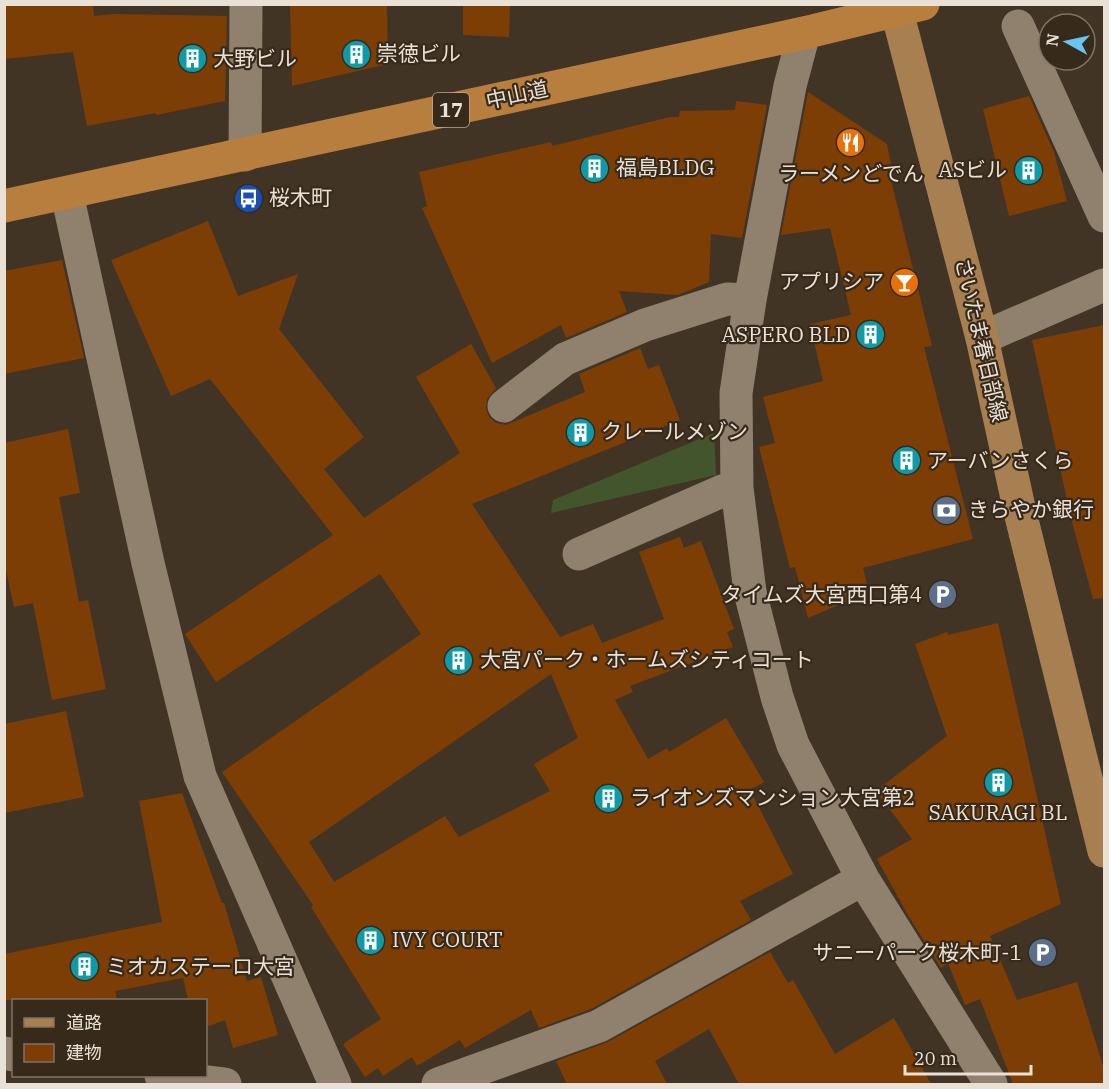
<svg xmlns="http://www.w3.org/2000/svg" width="1109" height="1089" viewBox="0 0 1109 1089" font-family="'IBM Plex Serif','Noto Sans JP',serif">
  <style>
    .green { fill: #43552d }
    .building { fill: #7d3e06; fill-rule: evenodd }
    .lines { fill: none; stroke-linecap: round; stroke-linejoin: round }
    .minor { stroke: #90806e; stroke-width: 33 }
    .major { stroke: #a87f51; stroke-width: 33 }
    .highway { stroke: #b87e3e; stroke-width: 33 }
    .labels { text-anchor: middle; stroke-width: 4.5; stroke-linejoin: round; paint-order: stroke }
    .shield { fill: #372a1a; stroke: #b4a99e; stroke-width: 1.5 }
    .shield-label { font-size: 20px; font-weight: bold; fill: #e9e0d6 }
    .poi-label { font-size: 21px; fill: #e9e0d6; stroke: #372a1a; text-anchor: start }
    .street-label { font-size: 21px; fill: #e9e0d6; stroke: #372a1a }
  </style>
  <rect width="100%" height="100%" fill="#423424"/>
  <path class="green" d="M714 433 716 475 551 513 553 500Z"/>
  <path class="building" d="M4 4H93L94 16 114 14 227 16 225 101 156 115V113L87 126 73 52 4 59Z
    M290 4H387L388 64 292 86Z
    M463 4H510L509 37 463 35Z
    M808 92 887 144 894 179 891 180 932 346 924 347 973 539 863 568 869 592 808 618 795 567 790 568 759 447 775 443 763 397 823 381 810 324 851 315 830 228 781 235Z
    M1029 96 1054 152 1067 201 1009 216 983 109Z
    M736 101 767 105 742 238 711 234 709 282 678 295 619 291 627 312 566 338 561 325 492 363 422 208 427 206 419 172 551 142 552 146 670 117H679L680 111 735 110Z
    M208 221 238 296 298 274 279 329 364 437 324 469 364 518 460 453 416 377 471 344 496 388 487 399 486 409 489 417 496 423 506 425 585 392 579 374 640 348 648 369 659 365 680 420 472 504 560 637 593 624 602 643 664 619 639 552 680 537 684 548 701 541 734 629 727 632 733 647 630 686 633 692 615 700 648 759 667 748 669 752 726 718 764 782 750 790 793 874 740 901 751 920 591 1009 539 1028 531 1010 465 1048 460 1040 417 1066 412 1057 383 1076 378 1068 365 1077 343 1044 381 1019 311 907 313 905 222 772 421 634 380 574 216 682 185 634 333 535 210 379 171 396 111 260ZM551 674 578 738 534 764 550 791 459 837 445 816 334 882 309 842Z
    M62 260 84 358 4 374V271Z
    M1104 325V598L1093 599 1071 518 1032 340Z
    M68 429 80 493 59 497 79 602 88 600 106 689 52 700 33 603 14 607 4 561V443Z
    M998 623 1061 904 990 936 1017 1000 1077 982 1104 1069V1084H1013L980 999 965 1005 948 963 941 968 908 915 877 859 912 839 876 791 947 736 915 644 947 632 948 635Z
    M66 711 84 797 4 813V724Z
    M182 793 222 903H224L247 981 261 977 278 1035 233 1048 225 1020 206 1027V1000H188L183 978 115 991 117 1000H4V954L162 922 139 801Z
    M770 952 788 983 793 980 835 1054 894 1018 931 1084H739L709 1029 655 1061 667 1084H567L556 1061 608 1042Z"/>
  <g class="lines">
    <path class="minor" d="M1018 26 1104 216
      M804 33 790 86 750 300 736 393 737 488 750 592 777 697 793 745 863 879 991 1084
      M245 155 246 4
      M67 194 148 563 200 776 335 1084
      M982 338 1104 285
      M504 406 565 359 645 325 727 299 750 300
      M579 554 722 491 737 488
      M4 1053 14 1055
      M161 1076 225 1084
      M438 1084 599 1026 863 879"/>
    <path class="major" d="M895 4 982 338 1020 512 1104 851"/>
    <path class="highway" d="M4 206 804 33 923 4"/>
  </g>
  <defs>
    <symbol id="building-disc" viewBox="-11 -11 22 22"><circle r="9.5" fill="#0f9aa8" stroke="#372a1a"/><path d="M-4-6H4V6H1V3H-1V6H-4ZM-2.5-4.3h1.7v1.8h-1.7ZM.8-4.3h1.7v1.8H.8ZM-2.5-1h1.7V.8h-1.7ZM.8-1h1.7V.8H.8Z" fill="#fff"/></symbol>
    <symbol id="restaurant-disc" viewBox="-11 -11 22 22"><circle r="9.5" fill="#e8710a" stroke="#372a1a"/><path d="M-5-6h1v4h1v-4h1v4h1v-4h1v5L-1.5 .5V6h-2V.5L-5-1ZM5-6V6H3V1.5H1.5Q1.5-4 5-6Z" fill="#fff"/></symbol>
    <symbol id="bus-disc" viewBox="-11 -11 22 22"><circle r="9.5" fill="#1a4fb4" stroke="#372a1a"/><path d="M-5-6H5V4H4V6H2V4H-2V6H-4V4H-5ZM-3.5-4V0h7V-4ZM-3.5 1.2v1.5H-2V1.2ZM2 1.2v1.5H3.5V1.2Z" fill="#fff"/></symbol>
    <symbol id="bar-disc" viewBox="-11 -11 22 22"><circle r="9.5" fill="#e8710a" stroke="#372a1a"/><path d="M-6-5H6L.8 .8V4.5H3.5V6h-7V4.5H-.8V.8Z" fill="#fff"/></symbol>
    <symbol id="bank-disc" viewBox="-11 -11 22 22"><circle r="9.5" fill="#5c6f8a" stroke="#372a1a"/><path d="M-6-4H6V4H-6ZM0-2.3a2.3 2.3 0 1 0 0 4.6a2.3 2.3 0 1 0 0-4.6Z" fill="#fff"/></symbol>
    <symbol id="parking-disc" viewBox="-11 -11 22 22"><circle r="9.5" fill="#5c6f8a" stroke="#372a1a"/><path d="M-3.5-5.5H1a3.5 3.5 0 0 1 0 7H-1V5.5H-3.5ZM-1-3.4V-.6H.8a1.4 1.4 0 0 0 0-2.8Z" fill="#fff"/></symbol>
  </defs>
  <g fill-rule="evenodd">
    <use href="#building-disc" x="340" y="38" width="33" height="33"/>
    <use href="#building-disc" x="176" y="42" width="33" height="33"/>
    <use href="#restaurant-disc" x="834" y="126" width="33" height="33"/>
    <use href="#building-disc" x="578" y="152" width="33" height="33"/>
    <use href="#building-disc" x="1012" y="154" width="33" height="33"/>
    <use href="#bus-disc" x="232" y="182" width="33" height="33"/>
    <use href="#bar-disc" x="888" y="266" width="33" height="33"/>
    <use href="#building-disc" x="854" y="318" width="33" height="33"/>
    <use href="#building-disc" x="564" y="416" width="33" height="33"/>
    <use href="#building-disc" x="890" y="444" width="33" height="33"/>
    <use href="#bank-disc" x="930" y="494" width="33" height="33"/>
    <use href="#parking-disc" x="926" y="578" width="33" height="33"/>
    <use href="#building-disc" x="442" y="644" width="33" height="33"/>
    <use href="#building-disc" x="982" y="766" width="33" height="33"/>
    <use href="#building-disc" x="592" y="782" width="33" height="33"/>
    <use href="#building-disc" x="354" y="924" width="33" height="33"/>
    <use href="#parking-disc" x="1026" y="936" width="33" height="33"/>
    <use href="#building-disc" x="68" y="950" width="33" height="33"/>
  </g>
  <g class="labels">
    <rect class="shield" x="433" y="93" width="36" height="34" rx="4.5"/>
    <g class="shield-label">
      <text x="451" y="117">17</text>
    </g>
    <g class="poi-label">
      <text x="377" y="61">崇徳ビル</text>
      <text x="213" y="66">大野ビル</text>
      <text x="616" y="175">福島BLDG</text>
      <text x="1007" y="177" text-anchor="end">ASビル</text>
      <text x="851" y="181" text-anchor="middle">ラーメンどでん</text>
      <text x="269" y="205">桜木町</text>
      <text x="884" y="289" text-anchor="end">アプリシア</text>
      <text x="850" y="342" text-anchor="end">ASPERO BLD</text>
      <text x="601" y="439">クレールメゾン</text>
      <text x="927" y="468">アーバンさくら</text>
      <text x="968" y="517">きらやか銀行</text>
      <text x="922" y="602" text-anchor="end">タイムズ大宮西口第4</text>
      <text x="480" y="667">大宮パーク・ホームズシティコート</text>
      <text x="630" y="805">ライオンズマンション大宮第2</text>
      <text x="998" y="820" text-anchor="middle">SAKURAGI BL</text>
      <text x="392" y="947">IVY COURT</text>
      <text x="1022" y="960" text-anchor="end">サニーパーク桜木町-1</text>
      <text x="106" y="974">ミオカステーロ大宮</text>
    </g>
    <g class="street-label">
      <text transform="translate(517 95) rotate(-12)" y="7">中山道</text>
      <text transform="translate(981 340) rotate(77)" y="7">さいたま春日部線</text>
    </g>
  </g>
  <rect width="1109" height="1089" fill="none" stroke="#e9e0d6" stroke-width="12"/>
  <rect x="12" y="999" width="195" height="78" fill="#372a1a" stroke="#7e7365" stroke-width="1.5"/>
  <rect x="24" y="1018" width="30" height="9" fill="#a87f51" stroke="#7e7365" stroke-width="1.5"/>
  <text x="66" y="1029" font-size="18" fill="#e9e0d6">道路</text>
  <rect x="24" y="1044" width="30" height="18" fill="#7d3e06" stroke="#7e7365" stroke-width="1.5"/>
  <text x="66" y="1059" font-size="18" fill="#e9e0d6">建物</text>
  <g transform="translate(1067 42) rotate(278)"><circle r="28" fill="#372a1a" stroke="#7e7365" stroke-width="1.5"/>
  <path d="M0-4.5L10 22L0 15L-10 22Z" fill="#68c4f0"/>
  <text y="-9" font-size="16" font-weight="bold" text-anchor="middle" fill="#e9e0d6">N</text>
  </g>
  <path d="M905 1065v9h126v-9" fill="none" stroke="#e9e0d6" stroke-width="3"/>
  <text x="914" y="1065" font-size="18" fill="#e9e0d6" stroke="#372a1a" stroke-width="4.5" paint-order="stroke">20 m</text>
</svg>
